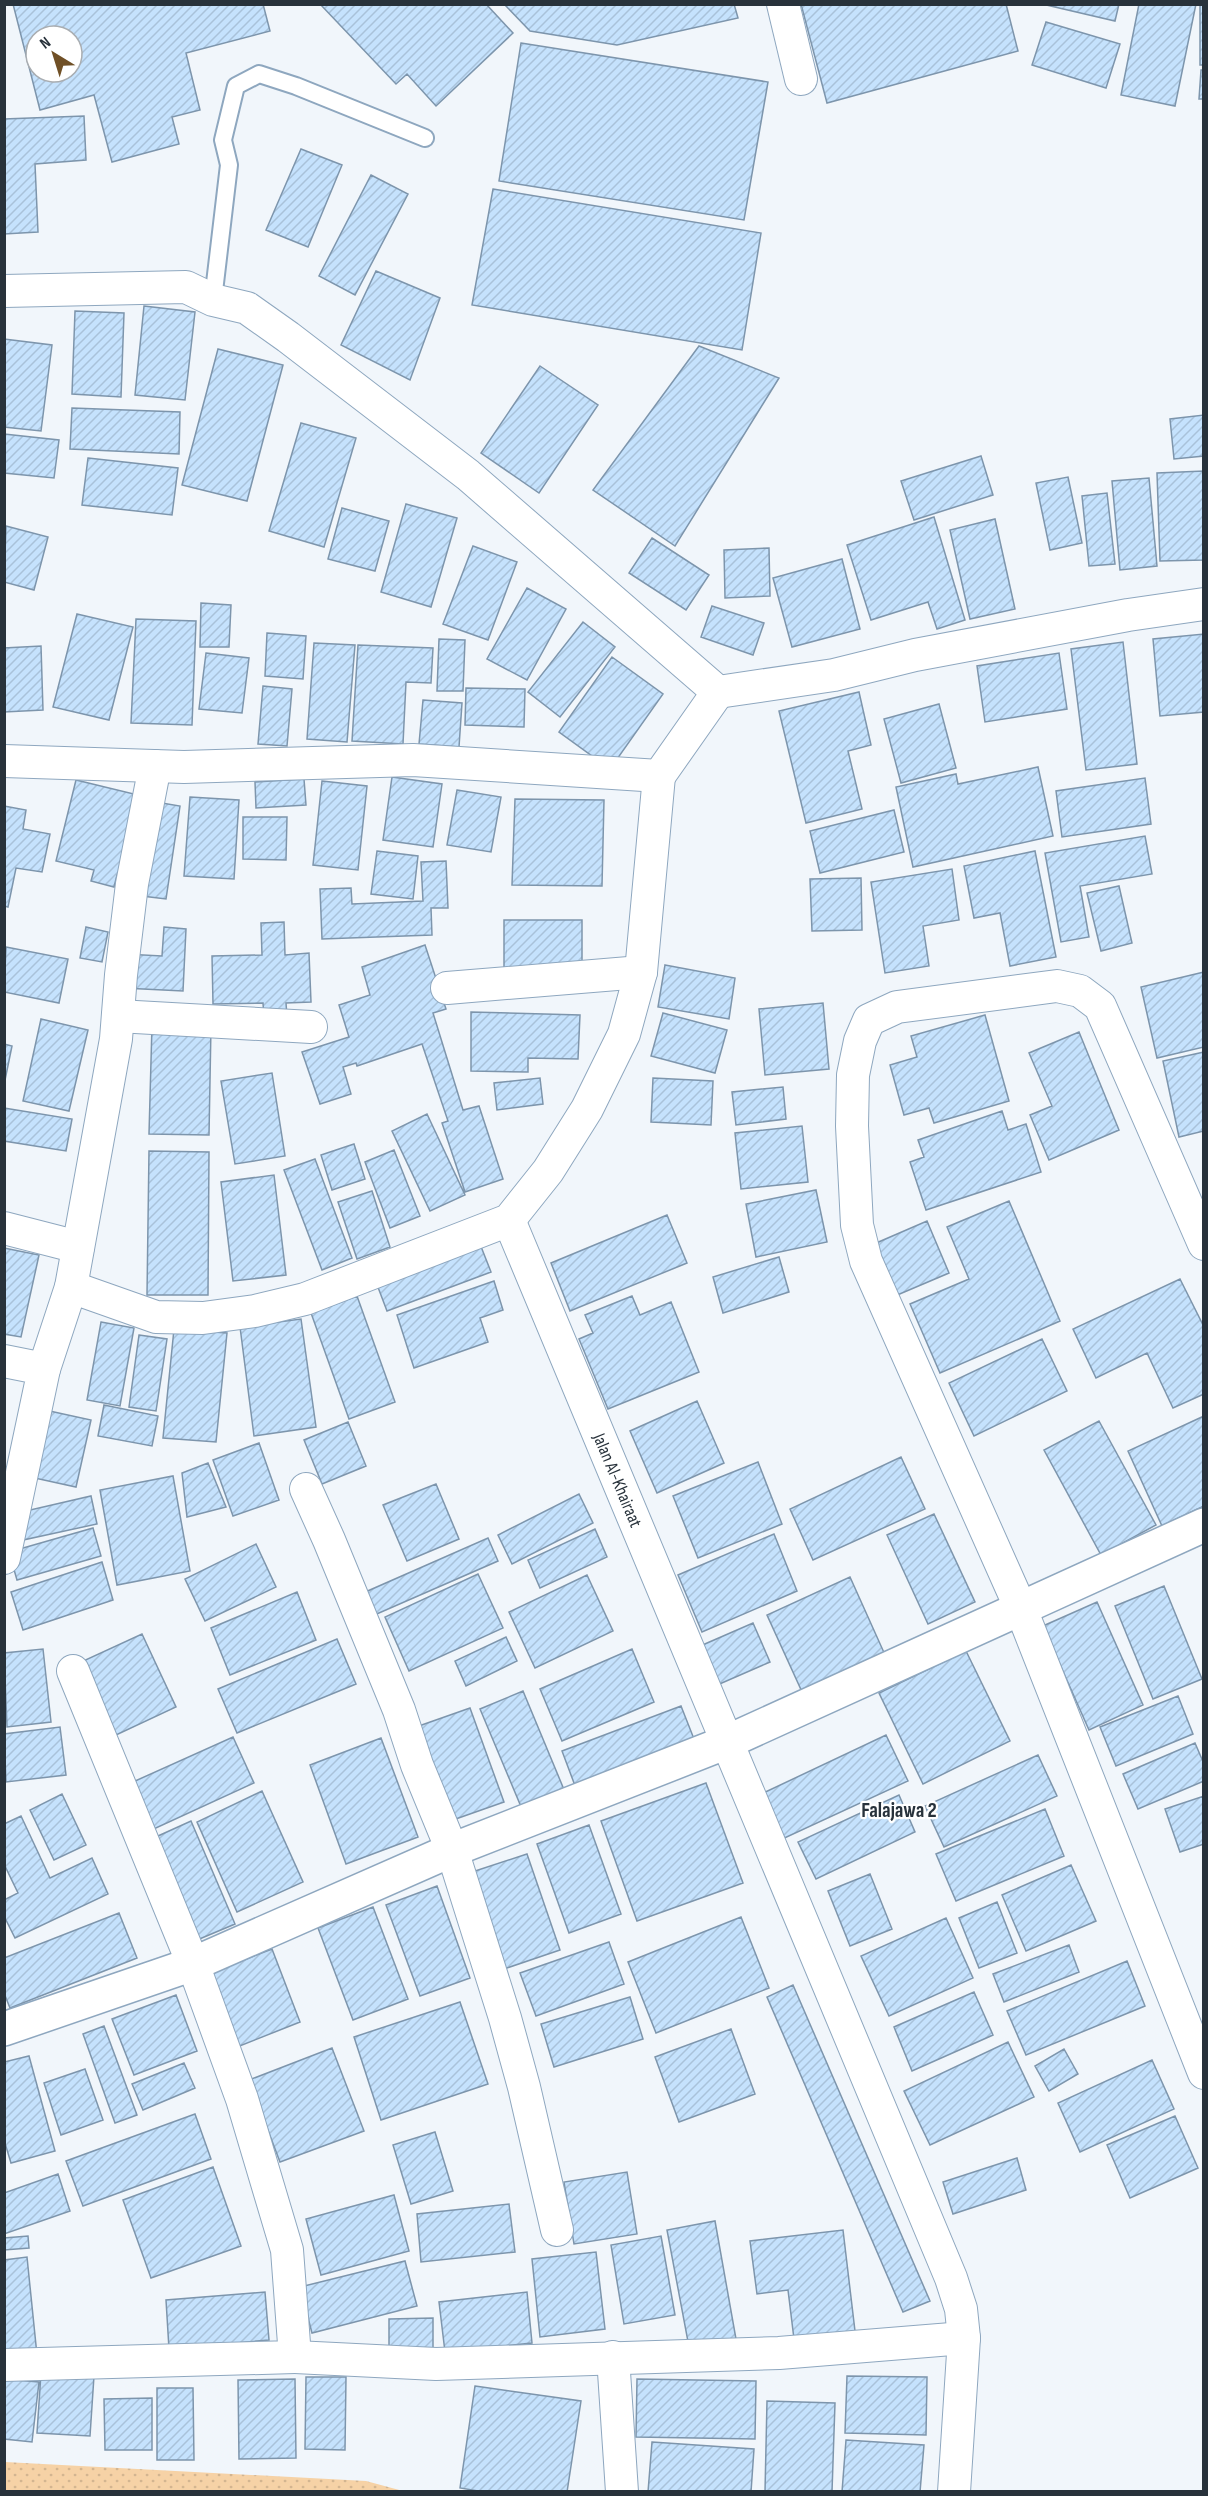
<svg xmlns="http://www.w3.org/2000/svg" width="1208" height="2496" viewBox="0 0 1208 2496" font-family="'Sofia Sans Condensed',sans-serif">
  <style>
    .grass { fill: url(#grass-dots) }
    .building { fill: url(#building-hatch); stroke: #7d95ac; stroke-width: 1.5; fill-rule: evenodd }
    .lines { fill: none; stroke-linecap: round; stroke-linejoin: round }
    .lane-casing { stroke: #8ea7bf; stroke-width: 20 }
    .street-casing { stroke: #8ea7bf; stroke-width: 34 }
    .secondary-casing { stroke: #8ea7bf; stroke-width: 36 }
    .lane { stroke: #fff; stroke-width: 16 }
    .street { stroke: #fff; stroke-width: 32 }
    .secondary { stroke: #fff; stroke-width: 33 }
    .labels { text-anchor: middle; stroke-width: 4.5; stroke-linejoin: round; paint-order: stroke }
    .street-label { font-size: 18px; fill: #28323b; stroke: #fff }
    .quarter-label { font-size: 21px; font-weight: bold; fill: #28323b; stroke: #fff }
  </style>
  <defs>
    <pattern id="grass-dots" width="8" height="8" patternUnits="userSpaceOnUse" patternTransform="scale(1.5)"><rect width="8" height="8" fill="#f6d2a6"/><path d="M2 2h.1M6 6h.1" fill="none" stroke="#d3b590" stroke-width="1.8" stroke-linecap="round"/></pattern>
    <pattern id="building-hatch" width="6" height="6" patternUnits="userSpaceOnUse" patternTransform="scale(1.5)"><rect width="6" height="6" fill="#c5e2fd"/><path d="M-1 1l2-2M0 6l6-6M5 7l2-2" fill="none" stroke="#a9c2da"/></pattern>
  </defs>
  <rect width="100%" height="100%" fill="#f1f6fb"/>
  <path class="grass" d="M5 2462 366 2481 403 2491H5Z"/>
  <path class="building" d="M13 4H263L270 31 186 53 200 110 172 117 179 144 112 162 94 95 40 110ZM36 36H72V72H36Z
    M320 4H486L513 33 436 106 407 74 396 84Z
    M504 4H734L738 18 617 45 530 31Z
    M801 4H1006L1018 51 827 103Z
    M1042 4H1119L1115 21Z
    M1139 4H1196L1175 106 1121 95Z
    M1200 4H1204V65H1200Z
    M1046 22 1120 44 1106 88 1032 65Z
    M521 43 768 82 744 220 499 181Z
    M1201 70H1204V99H1199Z
    M84 116 86 160 35 164 38 232 4 234V119Z
    M301 149 342 165 308 247 266 230Z
    M371 175 408 194 355 295 319 276Z
    M493 189 761 233 742 350 472 305Z
    M376 271 440 298 410 380 341 345Z
    M144 306 195 312 185 400 135 395Z
    M75 311 124 313 121 397 72 394Z
    M4 339 52 345 41 431 4 427Z
    M699 346 779 378 675 546 593 490Z
    M218 349 283 365 247 501 182 485Z
    M540 366 598 405 539 493 481 453Z
    M72 408 180 412 179 454 70 449Z
    M1204 415V456L1174 459 1170 419Z
    M301 423 356 438 324 547 269 531Z
    M4 434 59 440 54 478 4 473Z
    M981 456 993 495 914 520 901 481Z
    M88 458 178 468 172 515 82 505Z
    M1204 471V560L1160 561 1157 473Z
    M1068 477 1082 543 1050 550 1036 483Z
    M1149 478 1157 566 1120 570 1112 481Z
    M1107 493 1115 564 1089 566 1082 496Z
    M406 504 457 518 431 607 381 592Z
    M342 508 389 521 375 571 328 559Z
    M934 517 965 620 937 629 928 602 871 620 847 545Z
    M995 519 1015 609 970 619 950 530Z
    M6 526 48 537 34 590 4 582Z
    M652 538 709 575 686 610 629 573Z
    M473 546 517 562 488 640 443 624Z
    M769 548 770 596 725 598 724 550Z
    M842 559 860 629 792 647 773 578Z
    M527 588 566 609 527 680 487 659Z
    M201 603 231 605 229 647H200Z
    M712 606 764 623 753 655 701 637Z
    M77 614 133 627 109 720 53 707Z
    M136 619 196 621 192 725 131 723Z
    M583 622 615 647 560 717 528 692Z
    M267 633 306 636 303 679 265 676Z
    M1204 634V712L1160 716 1153 639Z
    M439 639 465 640 463 691H437Z
    M1123 642 1137 764 1086 770 1071 649Z
    M314 643 355 645 347 742 307 739Z
    M358 645 433 648 431 683 406 682 403 744 352 741Z
    M41 646 43 710 4 712V648Z
    M206 653 249 658 242 713 199 709Z
    M1059 653 1067 709 985 722 977 666Z
    M612 657 663 694 610 769 559 732Z
    M263 686 292 689 287 746 258 744Z
    M466 688 525 689 524 727 465 725Z
    M859 692 871 745 848 751 862 809 806 823 779 711Z
    M423 700 462 703 459 747 419 744Z
    M939 704 956 768 901 783 884 719Z
    M1038 767 1053 836 913 867 896 787 956 774 958 784Z
    M392 777 442 784 433 847 383 840Z
    M1145 778 1151 824 1062 837 1056 791Z
    M304 779 306 805 256 808 255 782Z
    M76 780 138 795 119 875H117L114 887 91 881 94 870 56 861Z
    M322 781 367 786 358 870 313 865Z
    M457 790 501 797 491 852 447 845Z
    M190 797 239 800 234 879 184 876Z
    M515 799 604 800 602 886 512 885Z
    M156 802 180 806 166 899 142 896Z
    M4 806 26 810 23 829 50 834 42 872 16 868 8 907 4 906Z
    M894 810 904 852 820 873 810 831Z
    M243 817H287L286 860 243 859Z
    M1145 836 1152 874 1080 886 1089 937 1061 942 1045 853Z
    M377 851 418 856 413 899 371 894Z
    M1035 851 1056 957 1010 966 1000 913 974 918 964 866Z
    M446 861 448 908H431L432 935 322 939 320 889 351 888 352 904 423 901 421 862Z
    M952 869 959 920 923 926 929 966 885 973 871 882Z
    M861 878 862 930 812 931 810 879Z
    M1119 886 1132 943 1101 951 1087 893Z
    M504 920H582V970H504Z
    M284 922 285 955 309 953 311 1002 286 1003 287 1017 264 1018 263 1003 213 1004 212 956 262 955 261 923Z
    M86 927 108 932 102 962 80 958Z
    M164 927 186 929 183 991 123 988 125 954 162 956Z
    M425 945 446 1009 433 1013 463 1110 479 1106 503 1179 465 1192 442 1123 448 1121 422 1044 357 1066 356 1063 343 1067 351 1094 320 1104 302 1052 349 1037 339 1005 370 995 362 967Z
    M6 947 68 959 59 1003 4 992Z
    M665 965 735 978 729 1019 658 1007Z
    M1204 972V1047L1157 1058 1141 987Z
    M823 1003 829 1069 765 1075 759 1009Z
    M471 1012 580 1015 578 1059 528 1058V1072L471 1071Z
    M663 1013 727 1030 715 1073 651 1056Z
    M985 1015 1009 1101 934 1123 929 1108 904 1115 890 1065 917 1057 911 1036Z
    M41 1019 88 1030 69 1111 23 1101Z
    M152 1025 211 1026 209 1135 149 1134Z
    M1079 1032 1119 1130 1049 1160 1030 1115 1052 1106 1029 1053Z
    M4 1044 12 1046 4 1085Z
    M1204 1052V1131L1179 1137 1163 1061Z
    M272 1073 285 1156 235 1164 221 1081Z
    M540 1078 543 1104 497 1110 494 1083Z
    M653 1078 713 1081 711 1125 651 1122Z
    M783 1087 786 1119 736 1125 732 1092Z
    M4 1108 72 1119 66 1151 4 1141Z
    M1002 1111 1008 1130 1026 1124 1041 1172 926 1210 910 1162 924 1157 918 1140Z
    M427 1114 465 1195 430 1211 392 1131Z
    M802 1126 808 1182 741 1189 735 1133Z
    M354 1144 365 1179 332 1190 321 1155Z
    M394 1150 420 1216 390 1228 365 1162Z
    M149 1151 209 1152 208 1295H147Z
    M315 1159 352 1258 322 1270 284 1170Z
    M274 1175 286 1275 233 1281 221 1182Z
    M816 1190 827 1242 756 1257 746 1204Z
    M372 1191 390 1247 357 1259 338 1202Z
    M1009 1201 1060 1321 940 1373 910 1304 969 1279 947 1227Z
    M667 1215 687 1263 570 1311 551 1263Z
    M927 1221 949 1273 895 1296 874 1244Z
    M480 1244 491 1272 387 1311 376 1282Z
    M4 1248 39 1255 21 1337 4 1334Z
    M779 1257 789 1292 723 1313 713 1277Z
    M1180 1279 1204 1327V1394L1173 1408 1147 1353 1096 1378 1073 1329Z
    M494 1281 503 1310 480 1318 488 1342 414 1368 397 1315Z
    M357 1296 395 1402 349 1419 311 1313Z
    M632 1296 640 1315 671 1302 699 1372 608 1409 579 1339 593 1333 585 1315Z
    M301 1319 316 1427 254 1436 240 1327Z
    M101 1322 134 1328 120 1406 87 1400Z
    M174 1329 227 1333 216 1442 163 1438Z
    M139 1335 167 1339 156 1411 129 1407Z
    M1042 1339 1067 1391 974 1436 949 1383Z
    M697 1401 724 1463 657 1493 630 1431Z
    M104 1405 158 1416 152 1446 98 1436Z
    M45 1410 91 1420 76 1487 30 1477Z
    M1204 1416V1506L1162 1526 1128 1451Z
    M1099 1421 1156 1525 1101 1555 1044 1450Z
    M348 1422 366 1466 322 1484 304 1440Z
    M259 1443 279 1500 233 1516 213 1460Z
    M901 1457 925 1509 813 1560 790 1509Z
    M758 1462 782 1524 698 1558 673 1496Z
    M208 1463 226 1507 187 1517 182 1473Z
    M173 1476 190 1571 117 1585 100 1490Z
    M436 1484 459 1539 407 1561 383 1505Z
    M579 1494 593 1523 512 1564 498 1535Z
    M91 1496 97 1524 23 1540 17 1513Z
    M934 1514 975 1602 928 1624 887 1535Z
    M93 1528 101 1556 17 1580 9 1552Z
    M595 1529 607 1557 540 1588 528 1560Z
    M774 1534 797 1591 702 1632 678 1575Z
    M488 1538 498 1561 363 1620 354 1597Z
    M256 1544 276 1587 205 1621 185 1579Z
    M102 1562 113 1600 23 1630 11 1592Z
    M478 1574 503 1628 409 1671 385 1617Z
    M587 1575 613 1631 535 1668 509 1612Z
    M850 1577 886 1657 803 1694 767 1615Z
    M1164 1586 1202 1679 1153 1699 1115 1606Z
    M297 1592 316 1640 230 1675 211 1628Z
    M1097 1602 1143 1705 1089 1730 1043 1626Z
    M753 1623 770 1662 715 1686 698 1647Z
    M142 1634 176 1707 116 1735 81 1662Z
    M506 1637 517 1661 466 1686 455 1661Z
    M337 1639 356 1684 237 1733 218 1689Z
    M43 1649 51 1722 7 1727 4 1653Z
    M632 1649 654 1702 562 1741 540 1689Z
    M966 1651 1010 1741 923 1784 879 1693Z
    M523 1691 565 1792 522 1809 480 1709Z
    M1178 1696 1193 1734 1116 1766 1100 1727Z
    M681 1706 696 1744 577 1791 562 1751Z
    M470 1708 504 1802 450 1821 416 1727Z
    M60 1727 66 1775 6 1782 4 1734Z
    M886 1735 908 1781 778 1841 757 1796Z
    M233 1737 254 1783 145 1833 124 1786Z
    M381 1738 418 1837 346 1864 310 1765Z
    M1195 1743 1204 1764V1781L1138 1809 1123 1774Z
    M1038 1755 1057 1796 944 1847 925 1806Z
    M706 1783 743 1883 637 1921 601 1821Z
    M262 1791 303 1882 237 1912 197 1822Z
    M62 1794 86 1845 54 1860 30 1810Z
    M899 1795 915 1832 816 1879 798 1842Z
    M1204 1796V1844L1180 1852 1165 1809Z
    M1045 1809 1064 1856 956 1901 936 1854Z
    M21 1816 50 1878 92 1858 108 1894 15 1938 4 1916V1900L18 1893 4 1864V1824Z
    M191 1821 235 1924 190 1943 147 1841Z
    M589 1825 621 1914 569 1933 537 1844Z
    M527 1854 560 1950 501 1970 469 1873Z
    M1071 1865 1096 1921 1026 1951 1002 1895Z
    M870 1874 892 1929 850 1946 828 1891Z
    M437 1886 470 1978 420 1996 386 1905Z
    M997 1902 1017 1953 979 1968 959 1918Z
    M373 1907 408 1999 353 2020 318 1928Z
    M119 1913 137 1958 10 2008 4 1993V1958Z
    M741 1917 769 1988 656 2033 628 1962Z
    M946 1918 973 1978 889 2016 861 1956Z
    M609 1942 624 1984 536 2016 520 1973Z
    M1069 1945 1079 1972 1004 2002 993 1974Z
    M272 1949 300 2022 232 2049 203 1976Z
    M1127 1961 1145 2006 1026 2055 1007 2011Z
    M793 1985 930 2301 903 2312 767 1997Z
    M974 1992 993 2035 912 2071 894 2027Z
    M176 1995 197 2051 134 2075 112 2019Z
    M630 1997 643 2039 554 2067 541 2024Z
    M460 2002 488 2084 381 2120 354 2037Z
    M104 2026 137 2115 115 2123 83 2034Z
    M731 2029 755 2094 679 2122 655 2057Z
    M1008 2042 1034 2097 930 2145 904 2091Z
    M332 2048 364 2131 280 2162 249 2080Z
    M1064 2049 1078 2074 1049 2091 1035 2066Z
    M29 2056 55 2151 11 2163 4 2140V2062Z
    M1152 2060 1174 2109 1080 2152 1058 2103Z
    M184 2063 195 2088 143 2110 132 2084Z
    M85 2069 103 2120 61 2135 44 2083Z
    M195 2114 211 2159 83 2206 66 2161Z
    M1175 2116 1198 2168 1130 2198 1107 2145Z
    M435 2132 453 2191 411 2204 393 2145Z
    M1017 2158 1026 2190 953 2214 943 2182Z
    M213 2167 241 2246 151 2278 123 2200Z
    M627 2172 637 2234 574 2244 564 2182Z
    M58 2174 70 2211 4 2234V2193Z
    M394 2195 409 2251 321 2275 306 2219Z
    M509 2204 515 2252 421 2262 417 2214Z
    M715 2221 736 2339 689 2347 667 2230Z
    M843 2230 855 2331 794 2339 788 2290 757 2294 750 2241Z
    M28 2236 29 2248 4 2250V2238Z
    M661 2236 675 2315 624 2324 611 2245Z
    M596 2252 605 2329 540 2337 532 2259Z
    M27 2257 37 2355 4 2358V2260Z
    M405 2261 417 2306 312 2333 300 2287Z
    M265 2292 269 2340 169 2349 166 2300Z
    M527 2292 532 2343 445 2352 439 2302Z
    M433 2318V2356H389V2319Z
    M41 2373 94 2376 90 2436 37 2433Z
    M847 2376 927 2377 926 2435 845 2433Z
    M306 2377H346L345 2450 305 2449Z
    M4 2379 39 2382 32 2442 4 2439Z
    M295 2379 296 2458 239 2459 238 2380Z
    M637 2379 756 2381 755 2439 636 2437Z
    M475 2386 581 2401 567 2492H484L460 2488Z
    M157 2388H193L194 2460H157Z
    M152 2398V2450H105L104 2399Z
    M767 2401 835 2403 832 2492H765Z
    M846 2440 924 2445 920 2492H842Z
    M652 2442 754 2449 751 2492H648Z"/>
  <g class="lines">
    <defs>
      <path id="lane" d="M213 300 229 165 223 140 236 86 259 74 296 86 425 138"/>
      <g id="street">
        <path d="M783 4 801 79"/>
        <path d="M4 291 186 287 213 300 247 308 288 337 468 475 718 692 834 675 915 655 1128 615 1204 604"/>
        <path d="M4 761 184 767 413 760 659 776 718 692"/>
        <path d="M447 988 641 972"/>
        <path d="M118 1016 311 1027"/>
        <path id="s1" d="M509 1220 951 2278 961 2309 964 2338 954 2492"/>
        <path d="M4 1228 78 1247"/>
        <path d="M1204 1244 1100 1006 1080 991 1057 986 897 1007 869 1020 860 1041 853 1075 852 1126 857 1225 866 1261 1021 1609 1204 2073"/>
        <path d="M71 1287 116 1039 121 975 132 884 155 766"/>
        <path d="M4 1361 44 1369 4 1558"/>
        <path d="M44 1369 71 1287 156 1317 203 1318 255 1311 305 1299 509 1220 548 1171 587 1109 624 1034 641 972 659 776"/>
        <path d="M306 1489 329 1540 399 1710 417 1765 452 1850 505 2018 524 2087 557 2230"/>
        <path d="M295 2357 436 2364 779 2353 964 2338"/>
        <path d="M613 2357 622 2492"/>
        <path d="M4 2365 295 2357 287 2250 242 2099 193 1964 73 1671"/>
      </g>
      <path id="secondary" d="M4 2029 193 1964 452 1850 727 1742 1204 1525"/>
    </defs>
    <use href="#lane" class="lane-casing"/>
    <use href="#street" class="street-casing"/>
    <use href="#secondary" class="secondary-casing"/>
    <use href="#lane" class="lane"/>
    <use href="#street" class="street"/>
    <use href="#secondary" class="secondary"/>
  </g>
  <g class="labels">
    <g class="street-label">
      <text dy="6" stroke="none"><textPath href="#s1" startOffset="282">Jalan Al-Khairaat</textPath></text>
    </g>
    <g class="quarter-label">
      <text x="899" y="1817">Falajawa 2</text>
    </g>
  </g>
  <rect width="1208" height="2496" fill="none" stroke="#28323b" stroke-width="12"/>
  <g transform="translate(54 54) rotate(322)"><circle r="28" fill="#ffffff" stroke="#a9adb1" stroke-width="1.5"/>
  <path d="M0-4.5L10 22L0 15L-10 22Z" fill="#705026"/>
  <text y="-9" font-size="16" font-weight="bold" text-anchor="middle" fill="#28323b">N</text>
  </g>
</svg>
